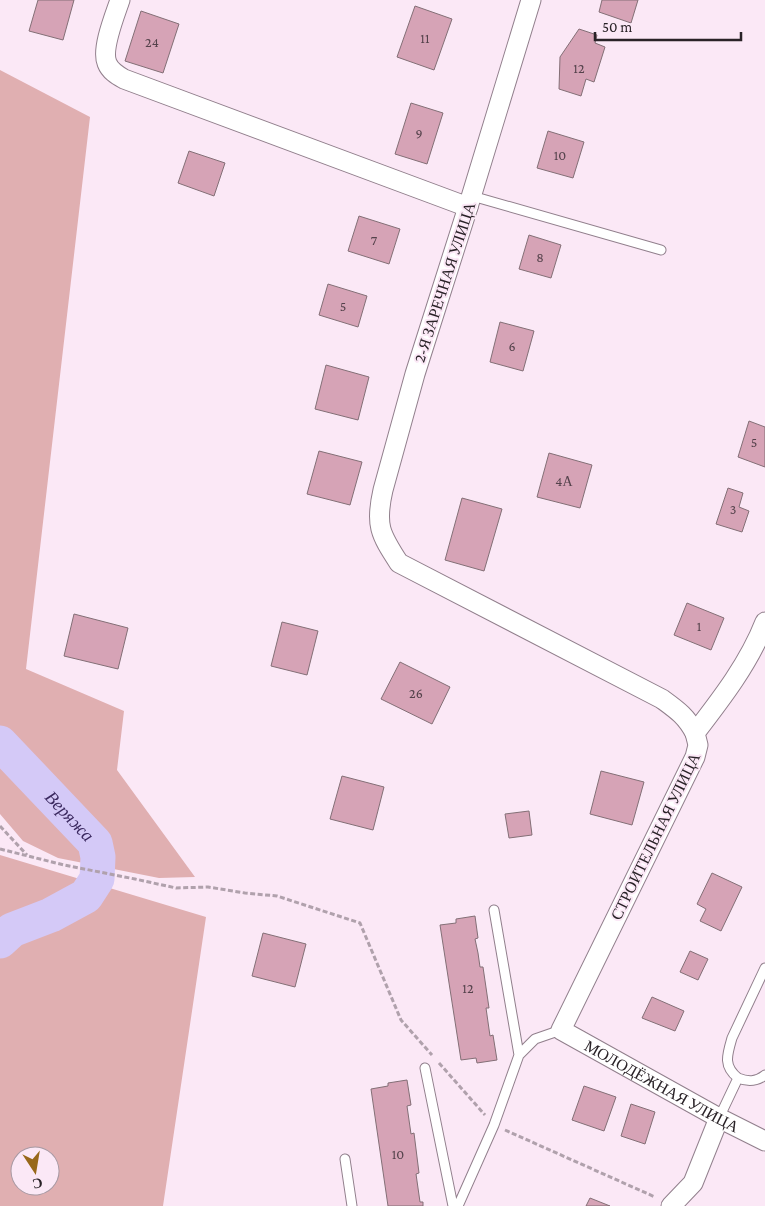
<svg xmlns="http://www.w3.org/2000/svg" width="765" height="1206" viewBox="0 0 765 1206" font-family="'Crimson Pro',serif">
  <style>
    .green { fill: #e0afb1; fill-rule: evenodd }
    .lines { fill: none; stroke-linecap: round; stroke-linejoin: round }
    .river { stroke: #d4c9f7; stroke-width: 35 }
    .building { fill: #d6a3b6; stroke: #836f76 }
    .lane-casing { stroke: #917f8c; stroke-width: 11 }
    .street-casing { stroke: #917f8c; stroke-width: 21 }
    .path { stroke: #b0a1ac; stroke-width: 3; stroke-dasharray: 5 2.5; stroke-linecap: butt }
    .lane { stroke: #fff; stroke-width: 9 }
    .street { stroke: #fff; stroke-width: 19 }
    .labels { text-anchor: middle; stroke-width: 4; stroke-linejoin: round; paint-order: stroke }
    .number-label { font-size: 14px; fill: #54424b }
    .street-label { font-size: 16px; fill: #292227; stroke: #fbe8f6 }
    .water-label { font-size: 18px; font-style: italic; fill: #3b2960; stroke: #fbe8f6 }
  </style>
  <rect width="100%" height="100%" fill="#fbe8f6"/>
  <path class="green" d="M0 70 90 117 26 669 124 711 117 770 195 877 159 878 58 858 23 841 0 814Z
    M0 855 206 917 163 1206H0ZM20 1156H50V1186H20Z"/>
  <g class="lines">
    <path class="river" id="s1" d="M0 743 95 843 98 857 97 879 86 896 51 915 12 930 0 941"/>
  </g>
  <path class="building" d="M38 0H74L63 40 29 31Z
    M602 0H638L631 23 599 12Z
    M415 6 452 19 434 70 397 57Z
    M141 11 179 24 163 73 125 61Z
    M579 29 597 35 595 43 605 47 594 82 586 79 581 96 559 89 560 57Z
    M411 103 443 113 427 164 395 154Z
    M548 131 584 142 573 178 537 168Z
    M189 151 225 163 214 196 178 183Z
    M359 216 400 229 389 264 348 251Z
    M529 235 561 245 551 278 519 269Z
    M328 284 367 296 358 327 319 315Z
    M500 322 534 331 523 371 490 362Z
    M326 365 369 377 358 420 315 409Z
    M749 421 765 427V467L738 457Z
    M319 451 362 462 350 505 307 494Z
    M549 453 592 465 580 508 537 497Z
    M728 488 743 493 739 507 749 511 742 532 716 524Z
    M462 498 502 509 484 571 445 560Z
    M687 603 724 618 711 650 674 635Z
    M74 614 128 628 118 669 64 656Z
    M282 622 318 631 307 675 271 666Z
    M400 662 450 687 432 724 381 699Z
    M601 771 644 782 632 825 590 814Z
    M342 776 384 787 373 830 330 819Z
    M529 811 532 835 509 838 505 814Z
    M712 873 742 887 721 931 700 921 706 909 697 904Z
    M475 916 478 938 475 939 478 953 480 967H483L489 1008H486L490 1036 493 1035 497 1060 477 1063 476 1058 461 1060 440 925 456 923V919Z
    M263 933 306 944 295 987 252 976Z
    M690 951 708 959 698 980 680 972Z
    M652 997 684 1011 675 1031 642 1018Z
    M407 1080 411 1105 407 1106 411 1134 414 1133 419 1173 416 1174 420 1202H423V1206H388L371 1089 388 1086V1083Z
    M584 1086 616 1097 604 1131 572 1120Z
    M631 1104 655 1112 645 1144 621 1136Z
    M590 1198 610 1206H586Z"/>
  <g class="lines">
    <defs>
      <path id="lane" d="M472 196 661 250
        M494 910 519 1055
        M425 1068 453 1206
        M738 1078C748 1082 756 1082 765 1075
        M719 1118 738 1078C723 1066 727 1055 732 1038L765 968
        M345 1159 352 1206
        M458 1206 494 1125 519 1055 535 1039 561 1030"/>
      <g id="street">
        <path d="M120 0C115 15 101 49 107 63 110 71 117 75 124 79L468 207"/>
        <path d="M531 0 468 207 415 374 383 490C375 525 380 534 399 563L662 699C677 710 686 716 695 733"/>
        <path id="s2" d="M765 622C749 663 722 698 695 733L698 745 695 757 561 1030 719 1118 765 1141"/>
        <path d="M671 1206 693 1183 719 1118"/>
      </g>
    </defs>
    <use href="#lane" class="lane-casing"/>
    <use href="#street" class="street-casing"/>
    <path class="path" d="M0 826 27 855
      M0 849 64 865 135 879 176 888 208 887 245 893 277 896 360 923 401 1020 432 1055
      M439 1063 485 1115
      M505 1130 655 1197"/>
    <use href="#lane" class="lane"/>
    <use href="#street" class="street"/>
  </g>
  <g class="labels">
    <g class="number-label">
      <text x="425" y="43">11</text>
      <text x="152" y="47">24</text>
      <text x="579" y="73">12</text>
      <text x="419" y="138">9</text>
      <text x="560" y="160">10</text>
      <text x="374" y="245">7</text>
      <text x="540" y="262">8</text>
      <text x="343" y="311">5</text>
      <text x="512" y="351">6</text>
      <text x="754" y="447">5</text>
      <text x="564" y="486">4А</text>
      <text x="733" y="514">3</text>
      <text x="699" y="631">1</text>
      <text x="416" y="698">26</text>
      <text x="468" y="993">12</text>
      <text x="398" y="1159">10</text>
    </g>
    <g class="street-label">
      <text transform="translate(444 282) rotate(-72)" y="6">2-Я ЗАРЕЧНАЯ УЛИЦА</text>
      <text transform="translate(655 836) rotate(-64)" y="6">СТРОИТЕЛЬНАЯ УЛИЦА</text>
      <text dy="6" stroke="none"><textPath href="#s2" startOffset="576">МОЛОДЁЖНАЯ УЛИЦА</textPath></text>
    </g>
    <g class="water-label">
      <text dy="6" stroke="none"><textPath href="#s1" startOffset="101">Веряжа</textPath></text>
    </g>
  </g>
  <g transform="translate(35 1171) rotate(168)"><circle r="24" fill="#fbe8f6" stroke="#a799a3"/>
  <path d="M0-4L9 19L0 12L-9 19Z" fill="#98681a"/>
  <text y="-8" font-size="14" font-weight="bold" text-anchor="middle" fill="#292227">С</text>
  </g>
  <path d="M595 32v8h146v-8" fill="none" stroke="#292227" stroke-width="2.5"/>
  <text x="602" y="32" font-size="15" fill="#292227" stroke="#fbe8f6" stroke-width="4" paint-order="stroke">50 m</text>
</svg>
